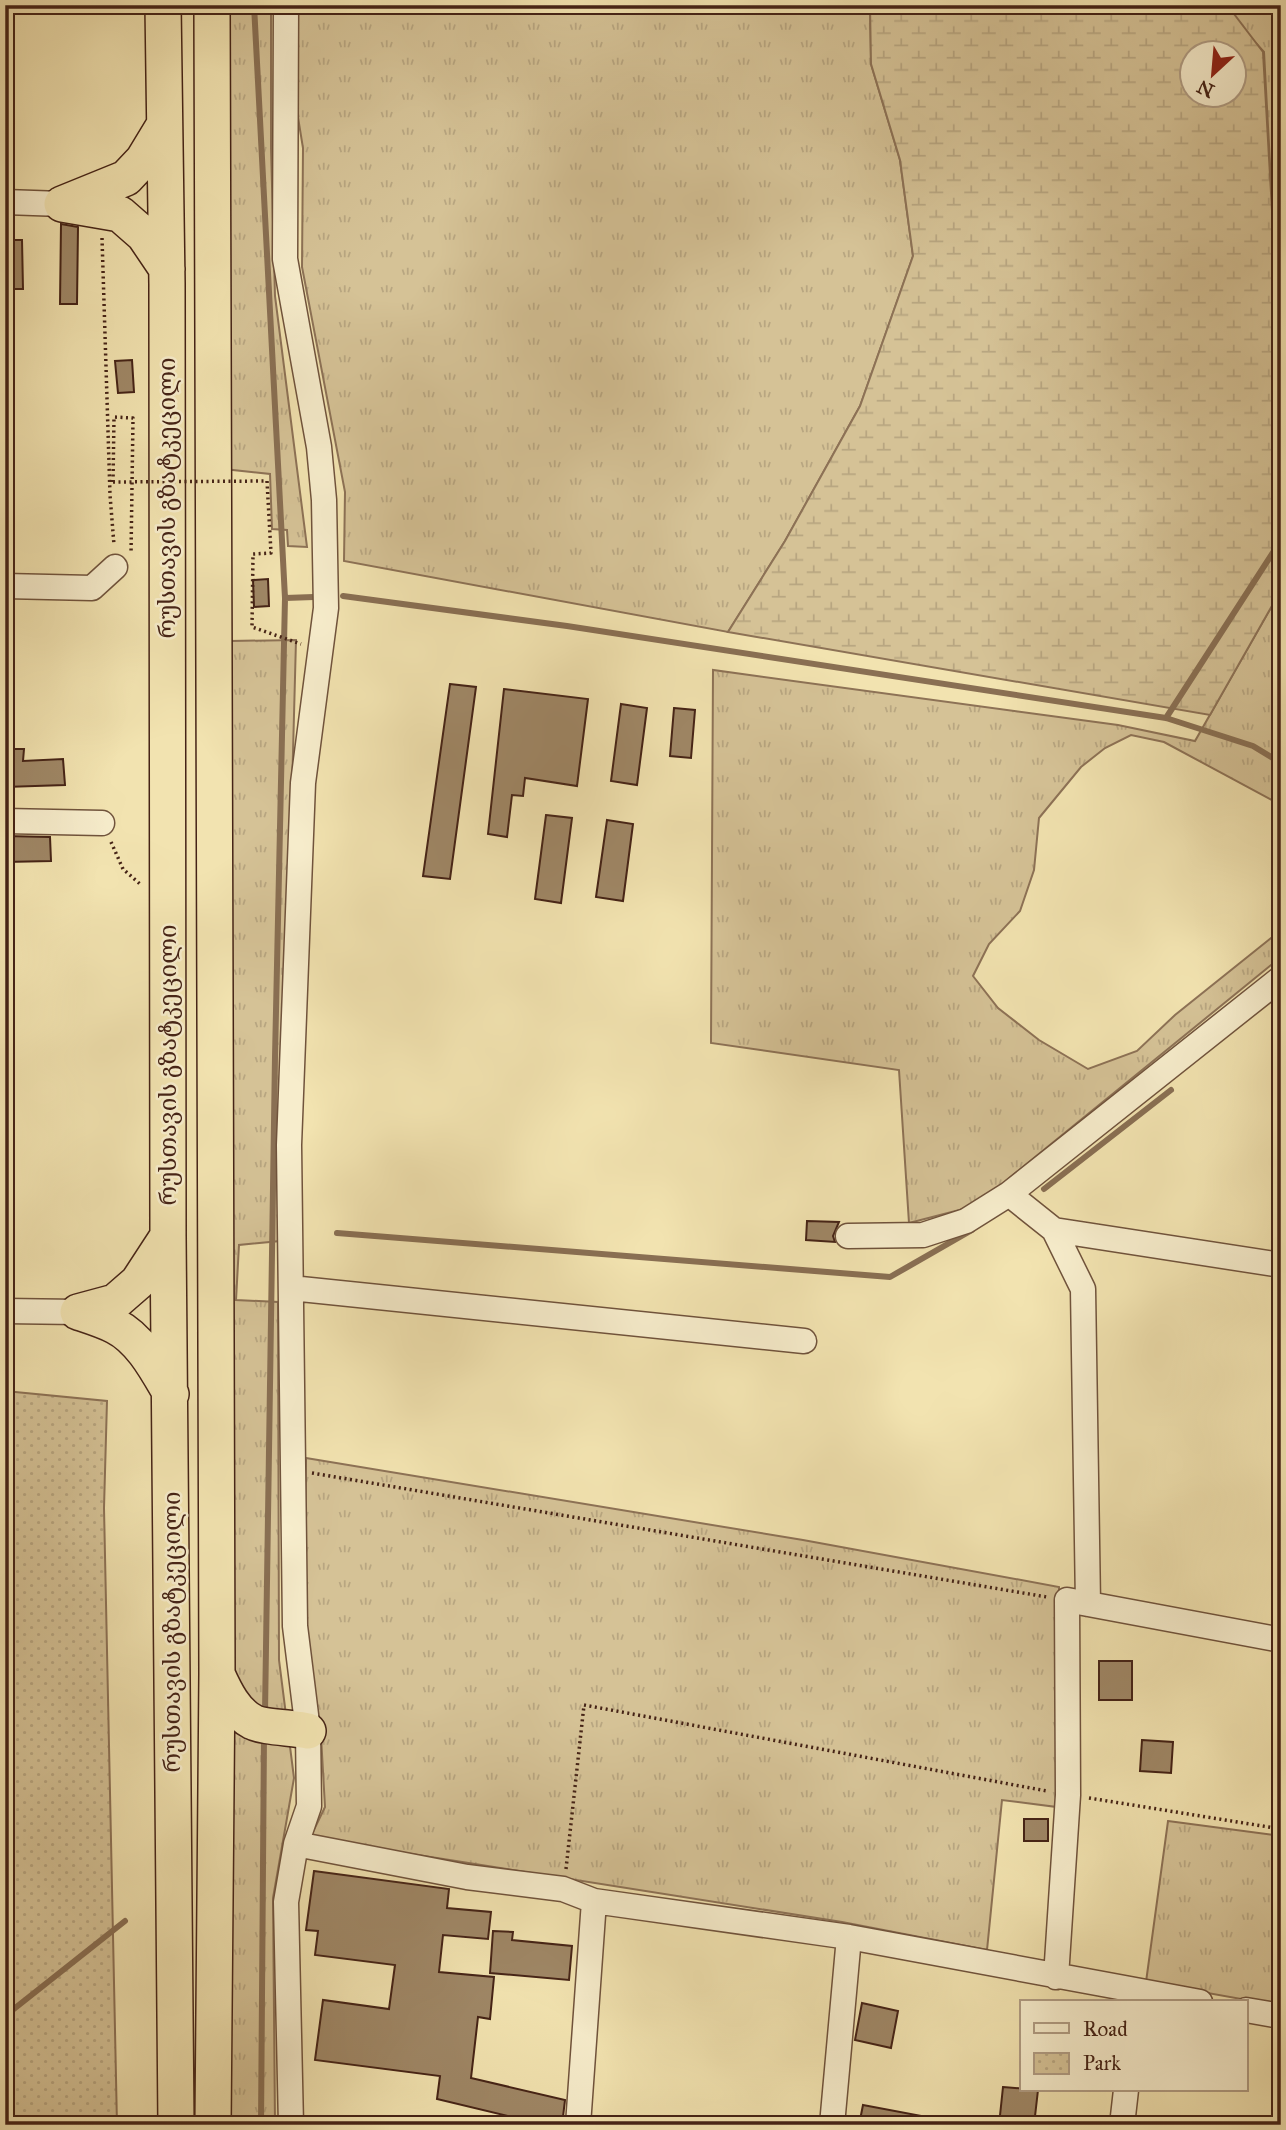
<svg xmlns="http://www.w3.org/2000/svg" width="1286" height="2130" viewBox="0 0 1286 2130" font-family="'IM FELL Great Primer','Noto Serif Georgian',serif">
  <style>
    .grass { fill: url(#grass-tufts); stroke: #8d7256; stroke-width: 2 }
    .wetland { fill: url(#wetland-marsh); stroke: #8d7256; stroke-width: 2; fill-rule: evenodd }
    .park { fill: url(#park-dots); stroke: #8d7256; stroke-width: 2 }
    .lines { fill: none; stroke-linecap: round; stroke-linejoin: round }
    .stream { stroke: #896f53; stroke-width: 6 }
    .building { fill: #9f8766; stroke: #452316; stroke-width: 2 }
    .minor-casing { stroke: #70533c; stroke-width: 27 }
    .highway-casing { stroke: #452316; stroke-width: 38 }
    .path { stroke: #452316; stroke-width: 3.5; stroke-dasharray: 2 3.5; stroke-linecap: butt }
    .minor { stroke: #f7edcc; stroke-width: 24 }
    .highway { stroke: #f2e3b0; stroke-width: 35 }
    .path-bridge { stroke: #452316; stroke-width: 3.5; stroke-dasharray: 2 3.5; stroke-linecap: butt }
    .labels { text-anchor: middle; stroke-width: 5; stroke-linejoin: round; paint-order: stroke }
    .street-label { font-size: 24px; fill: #452316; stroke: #f7edcc }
  </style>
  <defs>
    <pattern id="grass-tufts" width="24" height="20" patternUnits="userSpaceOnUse" patternTransform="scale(1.75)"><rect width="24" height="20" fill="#d5c296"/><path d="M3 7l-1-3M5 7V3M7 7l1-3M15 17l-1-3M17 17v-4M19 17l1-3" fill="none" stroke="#b8a681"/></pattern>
    <pattern id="wetland-marsh" width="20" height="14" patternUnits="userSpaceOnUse" patternTransform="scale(1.75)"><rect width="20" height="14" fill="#d5c296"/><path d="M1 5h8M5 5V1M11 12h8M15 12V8" fill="none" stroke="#b8a681"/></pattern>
    <pattern id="park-dots" width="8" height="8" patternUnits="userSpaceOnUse" patternTransform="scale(1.75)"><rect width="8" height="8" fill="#d5c296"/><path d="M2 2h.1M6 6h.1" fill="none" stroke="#b8a681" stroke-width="1.8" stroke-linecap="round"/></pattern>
  </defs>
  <rect width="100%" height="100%" fill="#f2e3b0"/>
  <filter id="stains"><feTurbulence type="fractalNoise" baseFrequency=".00286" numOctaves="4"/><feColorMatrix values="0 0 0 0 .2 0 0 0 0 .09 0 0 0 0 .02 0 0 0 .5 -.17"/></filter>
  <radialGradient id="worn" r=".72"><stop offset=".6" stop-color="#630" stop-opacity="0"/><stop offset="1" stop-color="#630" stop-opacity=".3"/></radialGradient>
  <path class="grass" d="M222 5H271V148L275 296 307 547 288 546 287 530 272 529 270 474 224 469Z
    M288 5H870L871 64 900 160 913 256 860 406 785 541 728 632 344 561 345 492 302 267 303 148 289 62Z
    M1221 5H1281V369L1264 52Z
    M1281 590V805L1164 742 1131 735 1105 748 1081 767 1039 818 1034 870 1020 911 989 944 973 976 998 1008 1039 1040 1088 1069 1137 1051 1175 1015 1281 930V957L975 1206 909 1223 899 1070 711 1043 713 670 1118 725 1195 741Z
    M296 640 280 1241 239 1245 236 1300 278 1302 279 1660 294 1778 273 1898 275 2125H223L231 641Z
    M306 1458 803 1540 1059 1587 1057 1807 1002 1800 987 1950 842 1922 310 1838 325 1807 321 1736 304 1626Z
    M1168 1821 1281 1836V2006L1146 1982Z"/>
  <path class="wetland" d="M870 5H1221L1234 14 1263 52 1281 369V590L1210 715 728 632 785 541 860 406 913 256 900 160 871 64ZM1192 52H1234V94H1192Z"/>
  <path class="park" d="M5 1391 107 1401 104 1508 117 2125H5Z"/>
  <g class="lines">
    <path class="stream" d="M254 5 285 598 275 1057 265 1713
      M254 8 268 9
      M304 9 494 5
      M343 596 567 626 1166 718 1253 746 1281 763
      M285 598 314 597
      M1166 718 1281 540
      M1044 1189 1171 1090
      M337 1233 890 1277 972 1230
      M5 2016 125 1921
      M261 2125 264 1735"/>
  </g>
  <path class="building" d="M61 224 78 227 77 304H60Z
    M5 240H22L23 289H5Z
    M132 360 134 392 118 393 115 361Z
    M268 579 269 606 254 607 253 580Z
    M450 684 476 687 450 879 423 876Z
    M504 689 588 699 577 786 525 778 523 796 512 795 507 837 488 834Z
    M621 704 647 708 637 785 611 781Z
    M674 708 695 710 691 758 670 756Z
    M5 749H24L23 761 63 759 65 785 5 787Z
    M546 815 572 818 561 903 535 899Z
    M607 820 633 824 623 901 596 897Z
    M5 836 50 837 51 861 5 862Z
    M807 1221 839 1222 833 1236 835 1242 806 1240Z
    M1099 1661H1132V1700H1099Z
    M1142 1740 1173 1742 1171 1773 1140 1771Z
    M1024 1819H1048V1841H1024Z
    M314 1871 449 1889 447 1908 491 1912 488 1939 443 1935 439 1972 494 1977 490 2019 478 2017 471 2078 565 2100 562 2125H545L437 2099 440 2076 315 2060 323 2000 389 2009 395 1965 315 1955 318 1931 306 1930Z
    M493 1931 513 1932 512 1940 572 1946 569 1980 490 1973Z
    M862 2003 898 2011 891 2048 855 2040Z
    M1003 2087 1038 2090 1034 2125H999Z
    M863 2105 927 2117V2125H859Z"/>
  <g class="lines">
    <defs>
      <path id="minor" d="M286 5 285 259 319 447 324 500 326 608 303 783 289 1145 295 1626 308 1731 309 1806 296 1844 286 1902 291 2125
        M5 202 62 204
        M5 586 92 588 115 567
        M5 821 102 823
        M1009 1194 1054 1230 1083 1289 1088 1604
        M1054 1230 1281 1265
        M848 1236 923 1235 966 1221 1009 1194 1281 978
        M291 1288 804 1341
        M5 1311 78 1312
        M296 1844 467 1877 563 1889 594 1901 849 1937 1200 2002
        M1056 1977 1068 1795 1067 1600 1281 1640
        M1246 2010 1281 2016
        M578 2125 594 1901
        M832 2125 849 1937
        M1122 2125 1126 2090"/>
      <path id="highway" d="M163 5 167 284 168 1236 176 2125
        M212 5 217 1674 213 2125
        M62 204 126 178 143 160 163 127
        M62 204 120 214 144 235 167 269
        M168 1236 138 1282 115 1302 78 1312C90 1316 103 1320 115 1326 141 1339 157 1370 171 1394
        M217 1674C225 1692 235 1713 253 1722 262 1727 296 1728 308 1731"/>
    </defs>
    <use href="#minor" class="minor-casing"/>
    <use href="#highway" class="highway-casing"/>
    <path class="path" d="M102 238 110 495 114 545
      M267 481 271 553 253 554 252 627 301 644
      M113 482 114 417 133 418 131 554
      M111 842 123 869 140 884
      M312 1473 1047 1597
      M1089 1798 1281 1829
      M566 1869 584 1705 1047 1791"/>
    <use href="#minor" class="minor"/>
    <use href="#highway" class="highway"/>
    <path class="path-bridge" d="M113 482 267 481"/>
  </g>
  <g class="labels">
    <g class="street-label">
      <text transform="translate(167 498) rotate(-90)" y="8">რუსთავის გზატკეცილი</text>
      <text transform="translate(168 1065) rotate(-90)" y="8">რუსთავის გზატკეცილი</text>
      <text transform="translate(172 1632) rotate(-90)" y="8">რუსთავის გზატკეცილი</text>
    </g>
  </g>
  <rect width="1286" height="2130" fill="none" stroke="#f2e3b0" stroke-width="28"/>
  <rect x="7" y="7" width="1272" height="2116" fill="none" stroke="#452316" stroke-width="3.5"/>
  <rect x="14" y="14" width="1258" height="2102" fill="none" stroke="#452316" stroke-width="2"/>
  <rect x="1020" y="2000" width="228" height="91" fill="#f7edcc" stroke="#b09c83" stroke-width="2"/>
  <rect x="1034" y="2023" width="35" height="10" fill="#f7edcc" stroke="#b09c83" stroke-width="2"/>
  <text x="1083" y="2036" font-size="21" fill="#452316">Road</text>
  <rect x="1034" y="2053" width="35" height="21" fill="url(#park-dots)" stroke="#b09c83" stroke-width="2"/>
  <text x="1083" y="2070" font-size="21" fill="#452316">Park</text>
  <g transform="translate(1213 74) rotate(206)"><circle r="33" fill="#f7edcc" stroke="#b09c83" stroke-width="2"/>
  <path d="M0-5L12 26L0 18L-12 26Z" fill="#8f2418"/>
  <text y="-10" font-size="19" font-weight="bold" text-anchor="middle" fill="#452316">N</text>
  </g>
  <rect width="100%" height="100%" filter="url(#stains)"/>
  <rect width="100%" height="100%" fill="url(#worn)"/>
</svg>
